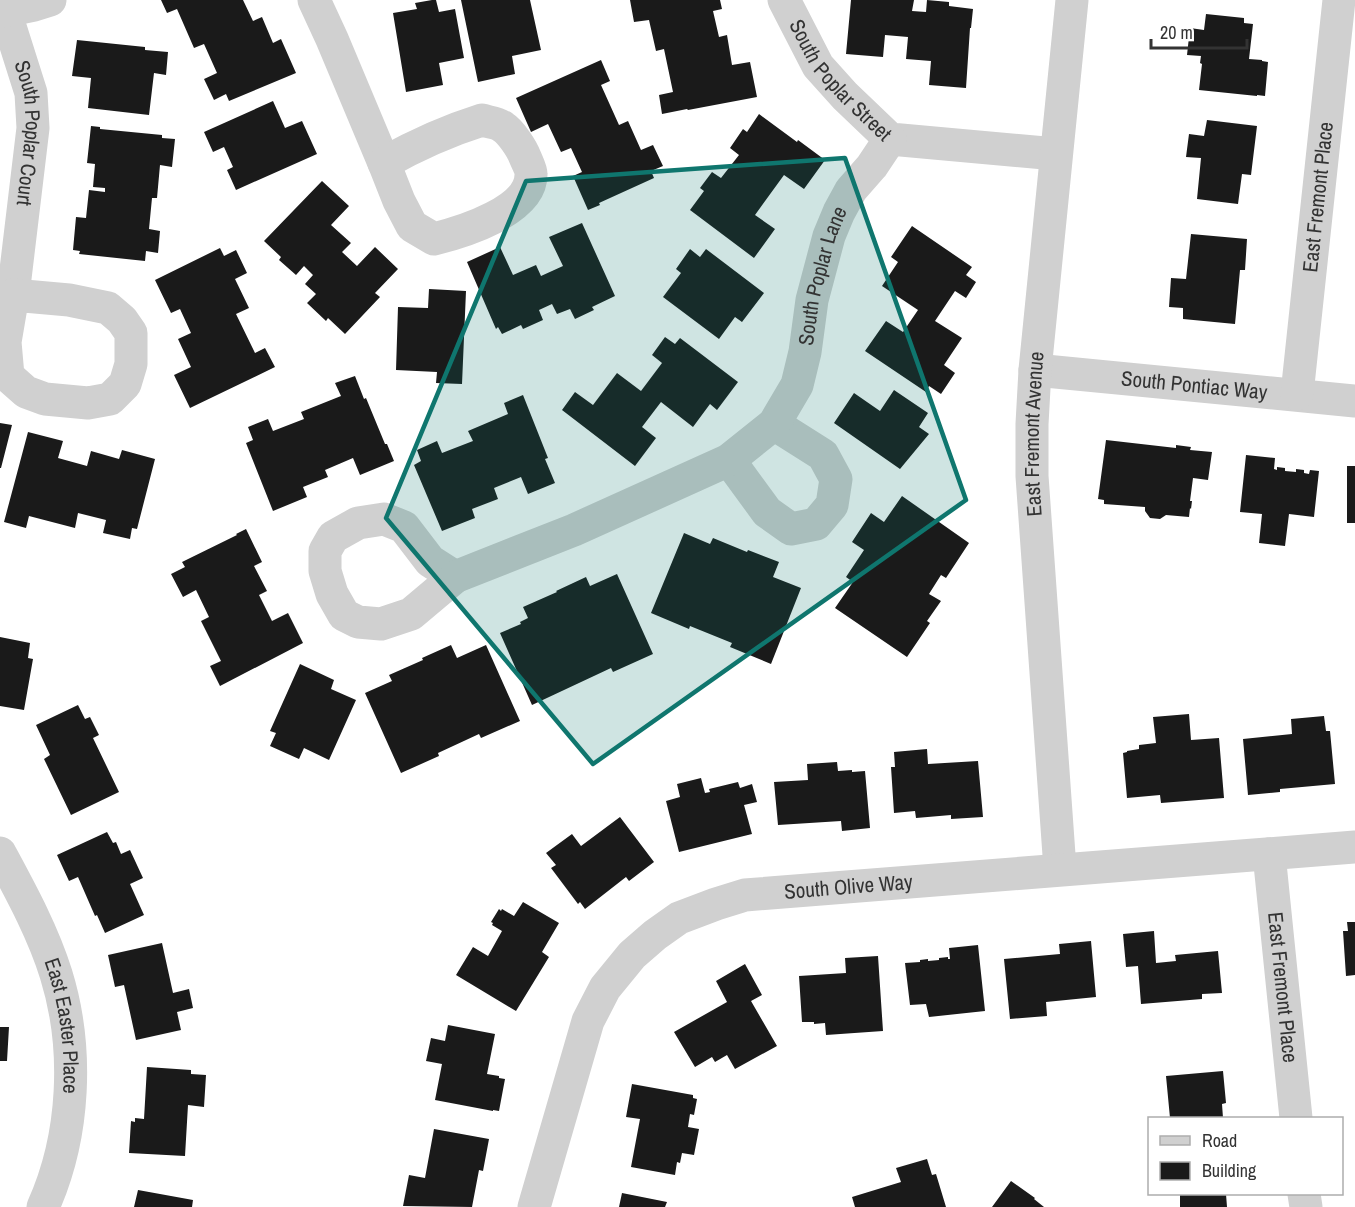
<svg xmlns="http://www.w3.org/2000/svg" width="1355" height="1207" viewBox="0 0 1355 1207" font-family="'Archivo Narrow',sans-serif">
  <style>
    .building { fill: #1a1a1a }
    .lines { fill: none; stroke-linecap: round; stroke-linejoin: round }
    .minor { stroke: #d0d0d0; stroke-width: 33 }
    .marked { fill: #0f766e; fill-opacity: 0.2; stroke: #0f766e; stroke-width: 4.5; stroke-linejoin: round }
    .labels { text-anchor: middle; stroke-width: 6; stroke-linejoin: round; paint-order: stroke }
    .street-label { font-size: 21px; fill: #333; stroke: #fff }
  </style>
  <rect width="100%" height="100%" fill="#fff"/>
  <path class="building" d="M161 0H243L253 21 262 17 273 43 281 39 296 73 229 101 226 94 214 100 204 79 217 73 204 44 194 48 177 9 167 13Z
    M432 0H436L439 12 455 9 464 58 439 63 443 85 406 92 393 13 417 9 415 3Z
    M461 0H530L541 50 512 56 515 74 478 82Z
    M630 0H720L722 9 713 11 719 37 727 35 732 65 750 62 757 97 688 110 687 109 662 114 659 95 673 92 664 49 656 51 649 20 634 22Z
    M851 0H914L912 11 926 12 927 0 949 2V6L973 9 971 28H970L966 88 929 85 931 61 906 59 908 37 885 35 883 57 846 54Z
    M1206 14 1244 18V23L1253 24 1249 59 1262 60V61L1268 62 1265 96 1257 95V96L1199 90 1202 64 1200 63 1201 56 1187 55 1190 28 1204 30Z
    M77 40 145 47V50L168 52 166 75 154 73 149 115 88 108 91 78 72 76Z
    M601 60 610 81 601 85 619 125 628 121 641 150 653 145 663 166 651 171 654 178 599 203 600 205 588 210 573 176 582 172 571 148 561 152 548 124 531 132 516 98Z
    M273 101 285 128 302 121 317 154 236 190 227 170 233 167 224 147 213 152 204 132Z
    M759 114 797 142 798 140 825 160 804 189 784 175 755 215 775 229 754 258 690 210 704 191 700 188 712 172 721 178 739 155 730 148 743 129 747 132Z
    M1207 120 1257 126 1251 175 1242 174 1238 204 1197 199 1201 158 1186 157 1189 134 1204 136Z
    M91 126 100 127V129L162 135V138L175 139 172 167 160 165 157 198H152L149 229 160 231 158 253 146 251 145 261 79 254 80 251 73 250 76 217 86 218 89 190 105 192V188L93 187 95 164 87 163Z
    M322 181 349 206 331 225 351 243 342 252 357 266 375 247 398 269 375 293 380 297 345 334 328 318 326 321 307 303 316 294 305 284 313 275 304 266 296 275 279 260 281 257 264 241Z
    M582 223 615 296 592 307 594 310 575 319 570 309 557 314 552 304 539 310 543 320 523 329 521 325 502 334 498 327 496 329 467 262 500 247 513 275 536 265 541 276 563 266 549 237Z
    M912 226 972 267 966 275 976 282 966 298 955 291 935 321 962 338 944 365 955 373 941 394 929 386 926 392 865 351 886 321 903 332 918 310 882 286 898 262 891 257Z
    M1191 234 1247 239 1245 270H1240L1235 324 1183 319V308L1169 307 1171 278 1186 279Z
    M220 248 224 256 236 250 247 273 235 279 249 308 236 314 255 353 265 348 275 367 190 408 174 375 191 367 178 339 191 333 180 309 171 313 155 280Z
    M690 249 700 257 706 249 764 293 742 322 735 317 719 339 663 297 681 273 676 269Z
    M429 289 466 291 462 384 436 383 437 372 396 370 398 307 428 308Z
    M665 337 675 344 680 338 738 382 717 410 710 404 693 427 661 402 642 427 656 438 635 466 562 410 575 392 593 405 617 373 641 391 662 363 652 355Z
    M355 376 364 399 366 398 385 444H387L394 461 360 475 353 458 325 470 328 477 303 487 307 497 273 511 246 443 253 440 248 427 268 419 273 431 304 419 301 412 341 396 335 383Z
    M894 390 928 413 919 427 929 434 900 469 834 423 854 393 880 411Z
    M523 395 548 458 545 459 555 483 528 494 521 477 494 488 498 499 472 509 475 518 442 531 414 465 421 461 417 450 437 441 442 453 473 441 468 431 508 414 504 403Z
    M0 423 12 425 1 468H0Z
    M28 432 63 441 58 458 87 466 91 451 119 459 122 450 155 459 137 529 132 528 130 539 103 533 106 520 78 513 75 528 29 516 26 528 4 522Z
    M1106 440 1176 448V445L1191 447 1190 450 1212 452 1208 480 1193 478 1190 501H1192L1191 509 1190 508 1189 517 1166 515 1160 519 1150 518 1145 511V507L1104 504V500L1098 499Z
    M1246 455 1275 458 1274 469 1277 470V467L1285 468V471L1296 472V469L1304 470V473L1309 474 1310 470 1319 471 1314 517 1289 514 1285 546 1259 543 1262 514 1240 512Z
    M1347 466H1355V523H1347Z
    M902 496 969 543 946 578 941 575 929 594 941 601 927 621 930 623 907 657 835 608 853 582 846 577 864 550 852 542 871 513 884 522Z
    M246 529 262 562 254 566 267 591 259 595 272 621 288 613 303 643 220 686 210 666 221 661 201 621 209 617 196 590 183 597 171 574 185 567 182 562 237 535 236 534Z
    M684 533 710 544 713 538 747 552 748 550 779 562 773 577 801 588 771 664 730 647 732 643 690 626 689 629 651 613Z
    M617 574 653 654 613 672 611 668 532 705 500 633 521 624 520 622 528 618 523 607 557 592 556 591 586 577 590 586Z
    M0 637 30 643 28 658 33 659 24 710 0 706Z
    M451 645 457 658 486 645 520 721 481 738 479 734 438 753 439 756 401 773 365 693 392 681 389 675 423 660 422 658Z
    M300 664 334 680 331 689 356 700 329 760 304 748 299 759 270 746 276 733 270 731Z
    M78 705 85 719 90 717 99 735 93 738 119 792 71 815 44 759 50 755 36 725Z
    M1189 714 1191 740 1219 738 1224 798 1161 803 1160 795 1127 798 1123 753 1127 752V751L1139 749V745L1156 743 1153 717Z
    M1324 716 1326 731H1330L1335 784 1280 789V792L1248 795 1243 739 1292 734 1291 719Z
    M927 749 928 764 978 761 983 817 951 819V815L916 818 915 811 894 813 891 767H895L894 752Z
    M837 762 838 771 852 770V772L865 771 870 828 842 831 841 821 778 825 774 782 808 780 807 764Z
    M701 778 705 793 710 792 709 789 738 782 740 788 752 784 757 802 744 805 752 834 679 852 666 801 680 797 677 784Z
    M620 817 654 862 629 881 626 877 585 909 580 902 578 904 551 868 556 865 546 853 572 834 581 846Z
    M107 832 113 843 116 842 121 854 130 850 143 878 130 884 144 915 105 933 97 915 95 916 78 877 69 881 57 855Z
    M523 902 559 923 542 952 549 957 516 1011 456 975 473 947 488 956 502 931 492 925 493 923 491 922 499 909 501 911 502 909 514 916Z
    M1347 922H1355V975L1346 976 1343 931H1348Z
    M1154 931 1156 963 1176 961 1175 955 1218 951 1222 993 1202 994V999L1141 1004 1138 966 1126 967 1123 934Z
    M1091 941 1096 997 1046 1002 1047 1016 1010 1019 1004 959 1060 954 1059 944Z
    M162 943 173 993 189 989 193 1008 177 1012 181 1030 136 1040 124 985 115 987 108 955Z
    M978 945 985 1011 929 1017 926 1004 910 1005 905 963 920 962V960L928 959V961L939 960V958L948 957V959H950L949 948Z
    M878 956 883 1031 826 1035 825 1023 814 1024V1022H802L799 976 846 973 845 958Z
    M745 964 762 995 751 1001 777 1046 735 1069 727 1055 715 1062 712 1057 695 1067 674 1032 727 1002 716 981Z
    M448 1025 495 1034 487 1074 499 1076V1078L505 1079 499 1111 493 1110V1111L435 1100 442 1064 426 1061 431 1038 445 1041Z
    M0 1027H9L7 1061H0Z
    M147 1067 191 1070V1074L206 1075 204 1107 188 1105 185 1156 129 1153 131 1121 135 1122V1118L144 1119Z
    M1223 1071 1226 1103 1222 1104 1223 1118H1170L1166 1076Z
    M632 1084 693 1095V1098L697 1099 694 1115 690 1114 688 1127 699 1129 694 1155 682 1153 680 1163 677 1162 675 1175 631 1167 640 1119 626 1117Z
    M434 1129 489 1139 483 1171 479 1170 472 1207 403 1206 409 1175 425 1178Z
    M927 1159 932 1175 936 1174 946 1207H855L852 1197 901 1182 896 1168Z
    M1011 1181 1035 1198 1034 1199 1044 1207H992Z
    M138 1190 193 1200 192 1207H134Z
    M622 1193 667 1202 665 1207H619Z
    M1180 1194H1226L1227 1207H1180Z"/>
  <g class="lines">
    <g class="minor">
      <path d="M314 0 332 39 384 163"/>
      <path id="s1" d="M784 0 818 66 845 96 890 139 1056 154"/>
      <path id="s2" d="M5 11 31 93 33 128 13 295"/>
      <path d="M0 12 34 5 50 0"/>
      <path d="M482 120C488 122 498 123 503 127 511 132 522 149 525 157 527 162 531 169 531 174 532 211 462 232 434 239L412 226 399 201 384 163C416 145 447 131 482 120Z"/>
      <path d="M13 295 69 300 108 308 122 320 131 333V364L125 384 110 399 88 403 45 399 26 392 8 376 5 342Z"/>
      <path id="s3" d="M1035 370 1355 401"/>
      <path id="s4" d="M1297 394 1339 0"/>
      <path d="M729 460 767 512 791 529 816 524 832 505 836 479 823 455 774 424"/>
      <path d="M384 519 404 527 430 561 455 577 411 614 381 624 358 622 344 615 332 594 325 571V551L333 537 358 523Z"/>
      <path id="s5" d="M455 577 574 530 729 460 774 424 797 385 805 352 812 300 829 236 839 212 851 190 872 166 890 139"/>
      <path id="s6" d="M0 853C21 892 43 932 56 974 79 1048 75 1136 43 1207"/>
      <path id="s7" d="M1269 854 1296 1118"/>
      <path id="s8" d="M1060 869 1032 476V424L1035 370 1072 0"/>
      <path d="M1304 1194 1306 1207"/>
      <path id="s9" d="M534 1207 588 1021 605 988 632 955 655 935 679 918 716 904 745 895 1355 847"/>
    </g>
  </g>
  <path class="marked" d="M845 158 966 500 593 764 386 518 526 181Z"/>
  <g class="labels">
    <g class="street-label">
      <text dy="7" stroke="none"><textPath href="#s1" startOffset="99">South Poplar Street</textPath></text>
      <text dy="7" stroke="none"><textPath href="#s2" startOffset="126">South Poplar Court</textPath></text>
      <text dy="7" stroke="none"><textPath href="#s4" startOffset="198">East Fremont Place</textPath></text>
      <text dy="7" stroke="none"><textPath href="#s5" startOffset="513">South Poplar Lane</textPath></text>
      <text dy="7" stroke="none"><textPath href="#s3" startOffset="160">South Pontiac Way</textPath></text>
      <text dy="7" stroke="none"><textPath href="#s8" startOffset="436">East Fremont Avenue</textPath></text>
      <text dy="7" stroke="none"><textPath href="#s9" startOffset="507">South Olive Way</textPath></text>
      <text dy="7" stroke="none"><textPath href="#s7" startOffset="134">East Fremont Place</textPath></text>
      <text dy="7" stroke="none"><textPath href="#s6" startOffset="186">East Easter Place</textPath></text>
    </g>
  </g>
  <rect x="1148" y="1117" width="195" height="78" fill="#ffffff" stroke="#adadad" stroke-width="1.5"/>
  <rect x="1160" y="1136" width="30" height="9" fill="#d0d0d0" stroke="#adadad" stroke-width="1.5"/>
  <text x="1202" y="1147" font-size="18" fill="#333333">Road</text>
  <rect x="1160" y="1162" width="30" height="18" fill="#1a1a1a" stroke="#adadad" stroke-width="1.5"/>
  <text x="1202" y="1177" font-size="18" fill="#333333">Building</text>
  <path d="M1151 39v9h96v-9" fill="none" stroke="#333333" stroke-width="3"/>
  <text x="1160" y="39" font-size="18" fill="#333333" stroke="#ffffff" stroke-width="4.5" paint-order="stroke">20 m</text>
</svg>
